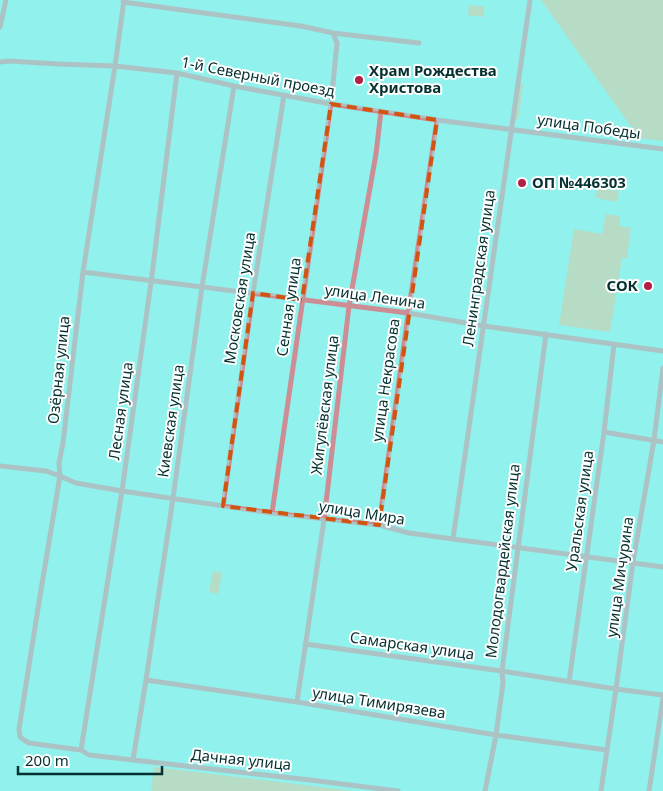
<svg xmlns="http://www.w3.org/2000/svg" width="663" height="791" viewBox="0 0 663 791" font-family="'Noto Sans',sans-serif">
  <style>
    .green { fill: #e6c398 }
    .lines { fill: none; stroke-linecap: round; stroke-linejoin: round }
    .street { stroke: #cd8d94; stroke-width: 5 }
    .marked { fill: none; stroke: #d15510; stroke-width: 4; stroke-dasharray: 10 6; stroke-linejoin: round }
    .poi-dot { fill: #b11f47; stroke: #fefefe; stroke-width: 2 }
    .labels { text-anchor: middle; stroke-width: 4; stroke-linejoin: round; paint-order: stroke }
    .poi-label { font-size: 15px; font-weight: bold; fill: #043130; stroke: #fefefe; text-anchor: start }
    .street-label { font-size: 15px; fill: #043130; stroke: #fefefe }
  </style>
  <rect width="100%" height="100%" fill="#90f1ed"/>
  <path class="green" d="M541 0H663V141L639 138Z
    M469 5 485 7 483 17 468 15Z
    M523 84 519 116 517 120H515L520 85Z
    M597 188 619 191 617 202 596 198Z
    M606 214 620 216 619 226 631 228 627 258H622L610 332 559 325 574 229 602 234Z
    M213 571 222 573 218 594 209 592Z
    M154 767 354 791H151Z"/>
  <g class="lines">
    <path class="street" d="M124 0 115 66 83 272 63 443 59 463 60 476 39 602 19 729 20 737 24 740 29 743 81 750 89 755 310 780 398 791
      M123 2 301 26 333 33 419 43
      M0 27 6 0
      M0 62 9 61 58 64 115 66 177 73 234 86 331 104 437 120 663 149
      M83 272 408 313 484 326 663 351
      M604 432 663 442
      M0 466 46 471 60 476 76 483 122 491 272 513 379 525 409 533 453 539 663 567
      M223 506 253 293 284 95
      M272 513 331 104 337 43 333 33
      M379 525 409 308 437 120
      M453 539 530 0
      M305 644 502 671 616 689 663 695
      M146 680 297 702 496 735 607 750
      M569 682 604 432 614 344
      M297 702 324 520 349 306 376 154 381 111
      M81 750 122 491 152 275 177 73
      M133 760 146 680 173 498 202 287 234 86
      M485 791 496 735 503 683 502 671 546 334
      M601 791 616 689 633 562 654 440 663 368
      M649 791 663 698"/>
  </g>
  <path d="M0 0H663V791H0ZM331 104 437 120 379 525 223 506 253 293 302 300Z" fill="#90f1ed" fill-opacity=".55" fill-rule="evenodd"/>
  <path class="marked" d="M331 104 437 120 379 525 223 506 253 293 302 300Z"/>
  <g class="poi-dot">
    <circle cx="359" cy="80" r="5"/>
    <circle cx="522" cy="183" r="5"/>
    <circle cx="648" cy="286" r="5"/>
  </g>
  <g class="labels">
    <g class="poi-label">
      <text x="369" y="76">Храм Рождества<tspan x="369" dy="17">Христова</tspan></text>
      <text x="532" y="188">ОП №446303</text>
      <text x="638" y="291" text-anchor="end">СОК</text>
    </g>
    <g class="street-label">
      <text transform="translate(258 77) rotate(11)" y="5">1-й Северный проезд</text>
      <text transform="translate(589 127) rotate(8)" y="5">улица Победы</text>
      <text transform="translate(479 268) rotate(-82)" y="5">Ленинградская улица</text>
      <text transform="translate(375 297) rotate(8)" y="5">улица Ленина</text>
      <text transform="translate(240 298) rotate(-81)" y="5">Московская улица</text>
      <text transform="translate(289 307) rotate(-82)" y="5">Сенная улица</text>
      <text transform="translate(59 370) rotate(-84)" y="5">Озёрная улица</text>
      <text transform="translate(386 380) rotate(-82)" y="5">улица Некрасова</text>
      <text transform="translate(325 405) rotate(-83)" y="5">Жигулёвская улица</text>
      <text transform="translate(121 411) rotate(-82)" y="5">Лесная улица</text>
      <text transform="translate(171 421) rotate(-82)" y="5">Киевская улица</text>
      <text transform="translate(580 511) rotate(-82)" y="5">Уральская улица</text>
      <text transform="translate(362 513) rotate(9)" y="5">улица Мира</text>
      <text transform="translate(503 561) rotate(-83)" y="5">Молодогвардейская улица</text>
      <text transform="translate(620 577) rotate(-82)" y="5">улица Мичурина</text>
      <text transform="translate(412 646) rotate(8)" y="5">Самарская улица</text>
      <text transform="translate(379 703) rotate(9)" y="5">улица Тимирязева</text>
      <text transform="translate(241 760) rotate(6)" y="5">Дачная улица</text>
    </g>
  </g>
  <path d="M18 766v8h144v-8" fill="none" stroke="#043130" stroke-width="2.5"/>
  <text x="25" y="766" font-size="15" fill="#043130" stroke="#fefefe" stroke-width="4" paint-order="stroke">200 m</text>
</svg>
